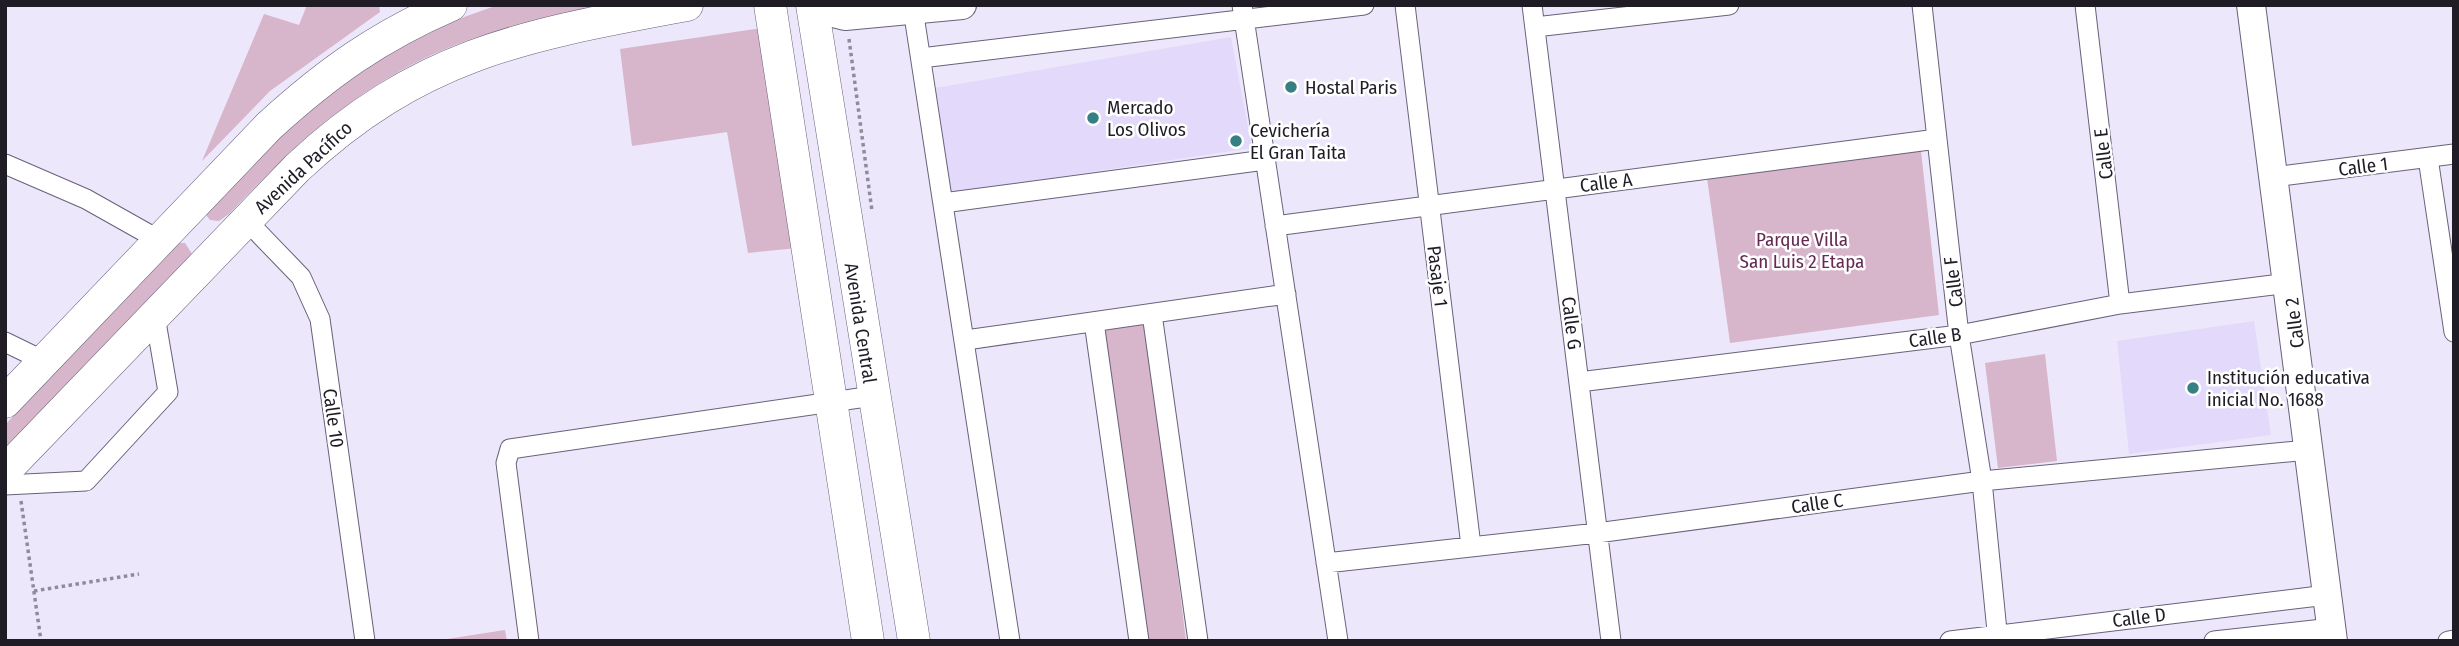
<svg xmlns="http://www.w3.org/2000/svg" width="2459" height="646" viewBox="0 0 2459 646" font-family="'Fira Sans Condensed',sans-serif">
  <style>
    .built { fill: #e3d9fa }
    .green { fill: #d7b5ca }
    .lines { fill: none; stroke-linecap: round; stroke-linejoin: round }
    .minor-casing { stroke: #696178; stroke-width: 21 }
    .secondary-casing { stroke: #696178; stroke-width: 30 }
    .primary-casing { stroke: #696178; stroke-width: 33 }
    .path { stroke: #908b9b; stroke-width: 3.5; stroke-dasharray: 3.5 3.5; stroke-linecap: butt }
    .minor { stroke: #fff; stroke-width: 19 }
    .secondary { stroke: #fff; stroke-width: 28 }
    .primary { stroke: #fff; stroke-width: 32 }
    .poi-dot { fill: #367f82; stroke: #fff; stroke-width: 2.5 }
    .labels { text-anchor: middle; stroke-width: 5; stroke-linejoin: round; paint-order: stroke }
    .poi-label { font-size: 19px; fill: #1f1c25; stroke: #fff; text-anchor: start }
    .street-label { font-size: 19px; fill: #1f1c25; stroke: #fff }
    .park-label { font-size: 19px; fill: #652953; stroke: #fff }
  </style>
  <rect width="100%" height="100%" fill="#ede7fc"/>
  <path class="built" d="M1231 37 1252 148 951 193 935 88Z
    M2254 321 2271 435 2129 454 2117 341Z"/>
  <path class="green" d="M307 5H379L380 12 270 91 202 161 264 14 299 25Z
    M498 5H641C602 12 563 17 525 24 398 51 315 123 229 214L219 221 210 220 203 211 208 201 360 65 450 22Z
    M762 28 797 248 748 253 727 132 632 146 620 49Z
    M1921 151 1939 315 1730 343 1707 178Z
    M178 243H185L194 257 5 454V425Z
    M1147 322 1186 641H1149L1101 328Z
    M2045 354 2057 461 1998 468 1985 363Z
    M505 630 507 641H434Z"/>
  <g class="lines">
    <defs>
      <path id="minor" d="M1242 5 1338 641
        M1405 5 1471 546
        M1532 5 1611 641
        M1922 5 1959 335 1982 481 1998 641
        M2085 5 2120 304
        M913 9 1010 641
        M1535 27 1729 5
        M921 58 1364 5
        M2428 158 2454 332
        M5 164 86 199 159 240
        M2273 177 2454 154
        M943 203 1265 160
        M246 220 301 277 320 319 365 641
        M1275 226 1937 139
        M1152 314 1198 641
        M1094 322 1139 641
        M966 340 1286 294
        M5 342 44 361
        M1579 382 1959 335 2120 304 2289 283
        M5 485 86 481 168 392 155 316
        M1326 563 1597 533 1982 481 2308 450
        M529 641 506 463 510 449 873 396
        M1950 641 2327 595
        M2214 641 2332 628
        M2448 641 2454 640"/>
      <path id="secondary" d="M2251 5 2333 641
        M813 8 845 16 962 5"/>
      <path id="primary" d="M770 5 868 641
        M812 5 914 641
        M5 402 269 126C327 73 379 36 451 5
        M5 471 297 168C421 52 527 35 687 5"/>
    </defs>
    <use href="#minor" class="minor-casing"/>
    <use href="#secondary" class="secondary-casing"/>
    <use href="#primary" class="primary-casing"/>
    <path class="path" d="M849 39 872 211
      M21 501 41 641
      M34 591 139 574"/>
    <use href="#minor" class="minor"/>
    <use href="#secondary" class="secondary"/>
    <use href="#primary" class="primary"/>
  </g>
  <g class="poi-dot">
    <circle cx="1291" cy="87" r="7"/>
    <circle cx="1093" cy="118" r="7"/>
    <circle cx="1236" cy="141" r="7"/>
    <circle cx="2193" cy="388" r="7"/>
  </g>
  <g class="labels">
    <g class="poi-label">
      <text x="1305" y="94">Hostal Paris</text>
      <text x="1107" y="114">Mercado<tspan x="1107" dy="22">Los Olivos</tspan></text>
      <text x="1250" y="137">Cevichería<tspan x="1250" dy="22">El Gran Taita</tspan></text>
      <text x="2207" y="384">Institución educativa<tspan x="2207" dy="22">inicial No. 1688</tspan></text>
    </g>
    <g class="street-label">
      <text transform="translate(2103 154) rotate(-97)" y="7">Calle E</text>
      <text transform="translate(2363 166) rotate(-7)" y="7">Calle 1</text>
      <text transform="translate(303 167) rotate(-43)" y="7">Avenida Pacífico</text>
      <text transform="translate(1606 182) rotate(-7)" y="7">Calle A</text>
      <text transform="translate(1438 276) rotate(83)" y="7">Pasaje 1</text>
      <text transform="translate(1953 282) rotate(-97)" y="7">Calle F</text>
      <text transform="translate(861 323) rotate(81)" y="7">Avenida Central</text>
      <text transform="translate(1572 323) rotate(83)" y="7">Calle G</text>
      <text transform="translate(2294 323) rotate(-97)" y="7">Calle 2</text>
      <text transform="translate(1935 337) rotate(-8)" y="7">Calle B</text>
      <text transform="translate(334 418) rotate(82)" y="7">Calle 10</text>
      <text transform="translate(1817 503) rotate(-8)" y="7">Calle C</text>
      <text transform="translate(2139 617) rotate(-7)" y="7">Calle D</text>
    </g>
    <g class="park-label">
      <text x="1802" y="246">Parque Villa<tspan x="1802" dy="22">San Luis 2 Etapa</tspan></text>
    </g>
  </g>
  <rect width="2459" height="646" fill="none" stroke="#1f1c25" stroke-width="14"/>
</svg>
